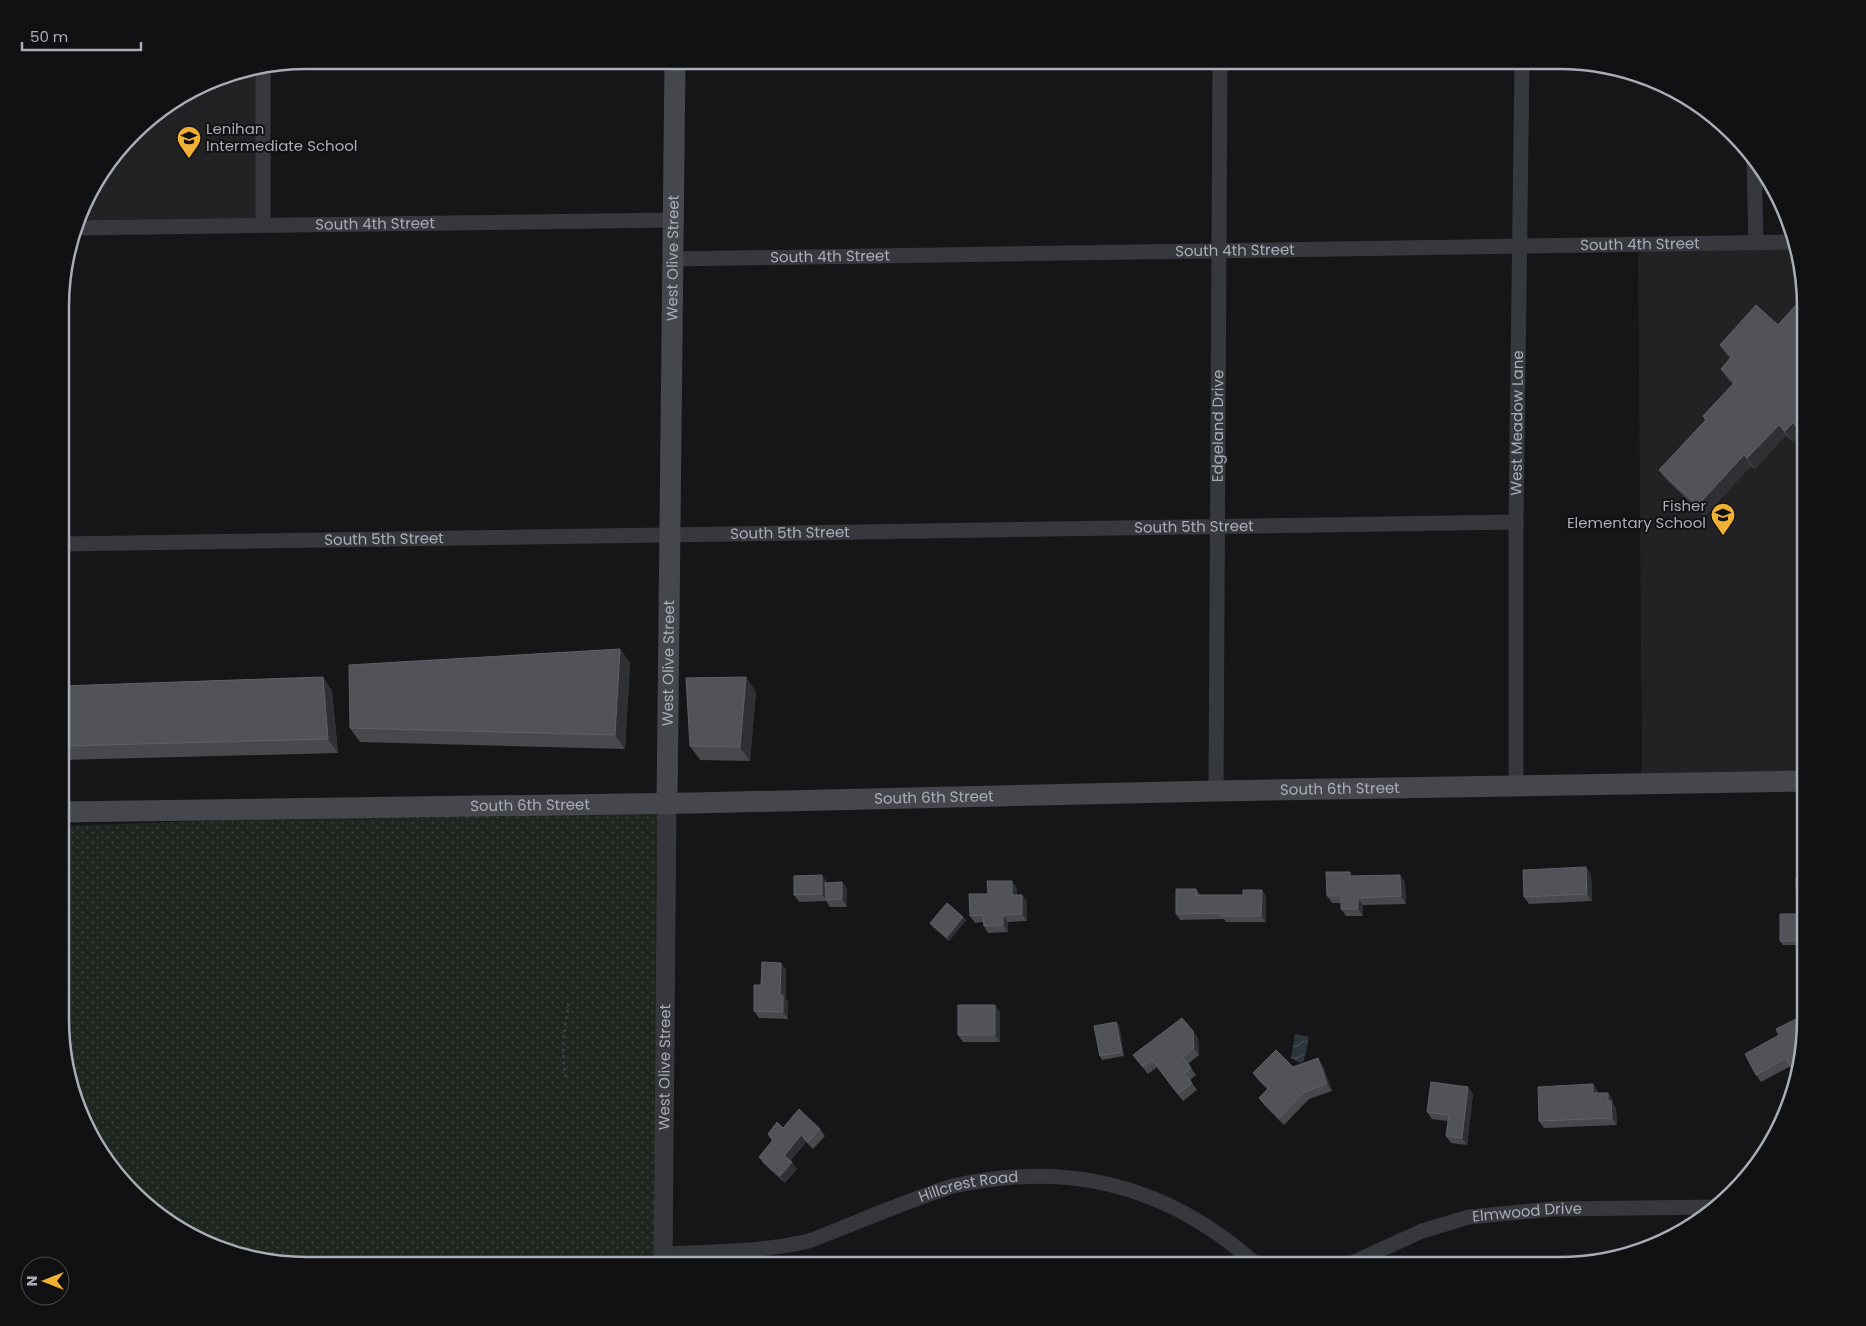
<svg xmlns="http://www.w3.org/2000/svg" width="1866" height="1326" viewBox="0 0 1866 1326" font-family="Poppins,sans-serif">
  <style>
    .built { fill: #222225 }
    .grass { fill: url(#grass-dots) }
    .water { fill: url(#water-waves) }
    .lines { fill: none; stroke-linecap: round; stroke-linejoin: round }
    .path { stroke: #3d3f44; stroke-width: 3; stroke-dasharray: 2.5 4; stroke-linecap: butt }
    .minor { stroke: #37383d; stroke-width: 15 }
    .tertiary { stroke: #37383d; stroke-width: 19 }
    .secondary { stroke: #45474d; stroke-width: 21 }
    .wall { fill: #47494d }
    .shaded-wall { fill: #2f3033 }
    .building { fill: #525359; stroke: #5f6168 }
    .labels { text-anchor: middle; stroke-width: 4; stroke-linejoin: round; paint-order: stroke }
    .poi-label { font-size: 15px; fill: #a8adb8; stroke: #111113; text-anchor: start }
    .street-label { font-size: 15px; fill: #a8adb8; stroke: #111113 }
    .rim { fill: none; stroke: #a8adb8; stroke-width: 2.5 }
  </style>
  <defs>
    <pattern id="grass-dots" width="8" height="8" patternUnits="userSpaceOnUse" patternTransform="scale(1.25)"><rect width="8" height="8" fill="#1e261f"/><path d="M2 2h.1M6 6h.1" fill="none" stroke="#3c433d" stroke-width="1.8" stroke-linecap="round"/></pattern>
    <pattern id="water-waves" width="16" height="10" patternUnits="userSpaceOnUse" patternTransform="scale(1.25)"><rect width="16" height="10" fill="#2c353c"/><path d="M0 5q4-4 8 0t8 0" fill="none" stroke="#485056"/></pattern>
  </defs>
  <rect width="100%" height="100%" fill="#161618"/>
  <path class="built" d="M263 69V225L76 228 86 197 144 121 212 79Z
    M1798 242 1805 291V781L1642 785 1638 244Z"/>
  <path class="grass" d="M667 804 663 1266 291 1265 227 1253 157 1215 93 1143 62 1051V826Z"/>
  <path class="water" d="M1295 1034 1309 1037 1304 1061 1300 1063 1291 1058Z"/>
  <g class="lines">
    <path class="path" d="M566 1077C560 1052 565 1026 569 1001"/>
    <g class="minor">
      <path d="M263 69V225"/>
      <path d="M1754 161 1756 243"/>
      <path id="s1" d="M76 228 672 220"/>
      <path id="s2" d="M671 259 1797 242"/>
      <path id="s3" d="M62 544 1516 522"/>
      <path id="s4" d="M1516 787V522L1522 60"/>
      <path id="s5" d="M1216 791 1220 60"/>
      <path id="s6" d="M663 1254C713 1252 761 1252 809 1241 856 1223 903 1202 950 1187 967 1182 985 1180 1003 1178 1102 1168 1185 1200 1258 1266"/>
      <path id="s7" d="M1345 1266 1422 1231 1469 1217 1553 1209 1719 1207"/>
    </g>
    <path class="tertiary" id="s8" d="M663 1266 667 804"/>
    <g class="secondary">
      <path id="s9" d="M667 804 675 60"/>
      <path id="s10" d="M62 812 693 803 1216 791 1805 781"/>
    </g>
  </g>
  <path class="wall" d="M1805 295V439L1800 434 1793 442 1786 435 1755 469 1751 466 1705 516 1667 480 1659 470 1705 420 1703 416 1733 384 1728 379 1721 369 1730 358 1727 355 1720 345 1778 325Z
    M620 649 630 663 625 749 360 742 350 728Z
    M323 677 332 691 338 753 62 760V686Z
    M756 691 750 761 700 760 690 746Z
    M1586 867 1591 875 1592 901 1529 904 1524 897Z
    M822 875 827 883 842 882 847 889V907H830L826 901 799 902 794 895Z
    M1352 876 1405 882 1406 904 1363 905V916H1346L1341 909V903H1332L1327 896Z
    M1805 878V917H1802L1803 945H1783L1780 941 1800 914 1797 910Z
    M1017 888V895H1022L1027 902V921L1008 922V932L988 933 984 926 983 922 975 923 970 916 988 894Z
    M1196 889 1200 895 1266 896V922H1226L1224 919 1180 920 1176 914Z
    M966 920 949 941 933 927 930 923Z
    M781 963 786 970V999L788 1002V1019L759 1018 754 1011 761 985Z
    M1000 1012V1042H963L958 1035Z
    M1116 1022 1119 1025 1124 1056 1102 1060 1100 1056Z
    M1803 1025 1805 1030V1035L1797 1078 1791 1066 1761 1082 1756 1075Z
    M1193 1031 1198 1038 1199 1055 1188 1064 1196 1075 1190 1080 1197 1090 1183 1101 1157 1067 1148 1074 1133 1055Z
    M1323 1066 1332 1091 1309 1099 1284 1125 1264 1105 1259 1098 1267 1089 1258 1080 1253 1073 1293 1067Z
    M1598 1091V1093H1608L1613 1100V1104L1616 1108 1617 1125 1544 1128 1539 1121Z
    M1473 1094 1467 1145 1451 1143 1446 1136 1448 1121 1432 1119 1427 1112Z
    M783 1128 820 1129 825 1136 813 1149 806 1142 790 1161 797 1169 785 1183 764 1164 759 1157 772 1141 768 1134Z"/>
  <path class="shaded-wall" d="M1793 423 1800 434 1793 442 1785 431Z
    M1779 425 1786 435 1755 469 1747 458Z
    M1744 455 1751 466 1705 516 1698 505Z
    M620 649 630 663 625 749 615 735Z
    M323 677 332 691 338 753 328 739Z
    M746 677 756 691 750 761 740 747Z
    M1586 867 1591 875 1592 901 1587 894Z
    M822 875 827 882V901L822 894Z
    M1400 875 1405 882 1406 904 1401 896Z
    M1012 881 1017 888V903L1012 895Z
    M842 882 847 889V907L842 899Z
    M1262 890 1266 896V922L1261 916Z
    M1022 895 1027 902V921L1022 914Z
    M1358 898 1363 905V916L1358 909Z
    M1800 914 1802 917 1803 945 1800 941Z
    M1003 915 1008 922V932L1003 925Z
    M963 917 966 920 949 941 947 937Z
    M781 963 786 970V999L788 1002V1019L783 1012 780 995Z
    M995 1005 1000 1012V1042L995 1035Z
    M1116 1022 1119 1025 1124 1056 1122 1052Z
    M1193 1031 1198 1038 1199 1055 1194 1048Z
    M1318 1058 1323 1066 1332 1091 1327 1084Z
    M1593 1084 1598 1091V1100L1593 1093Z
    M1468 1087 1473 1094 1467 1145 1462 1138Z
    M1608 1093 1613 1100V1104L1616 1108 1617 1125 1612 1118 1608 1101Z
    M801 1135 806 1142 789 1163 784 1156Z
    M792 1162 797 1169 785 1183 780 1176Z"/>
  <path class="building" d="M1805 295V435L1793 423 1785 431 1779 425 1747 458 1744 455 1698 505 1659 470 1706 420 1703 416 1735 382 1721 369 1732 356 1720 345 1756 305 1778 325Z
    M620 649 615 735 350 728 349 665Z
    M323 677 328 739 62 746V686Z
    M746 677 740 747 690 746 686 678Z
    M1586 867 1587 894 1524 897 1523 870Z
    M1326 872H1350V876L1400 875 1401 896 1358 898V909H1341V896H1327Z
    M822 875V894L794 895V876Z
    M1796 878H1805V910H1797Z
    M987 881H1012V895H1022V914L1003 915V925L984 926 983 915 970 916 969 894H988Z
    M842 882V899L826 900 825 883Z
    M1176 889H1196V895H1243V890H1262L1261 916H1222V913L1176 914Z
    M947 903 963 917 947 937 930 923Z
    M1780 914H1800V941H1780Z
    M762 962 781 963 780 995H783V1012L754 1011V985H761Z
    M958 1005H995V1035H958Z
    M1182 1018 1193 1031 1194 1048 1183 1057 1191 1068 1184 1073 1192 1083 1178 1094 1152 1060 1143 1067 1133 1055Z
    M1798 1018 1805 1032 1798 1073 1795 1074 1786 1058 1756 1075 1745 1054 1779 1035 1776 1029Z
    M1116 1022 1122 1052 1100 1056 1094 1026Z
    M1276 1050 1293 1067 1318 1058 1327 1084 1304 1092 1279 1118 1259 1098 1269 1088 1253 1073Z
    M1431 1082 1468 1087 1462 1138 1446 1136 1449 1115 1427 1112Z
    M1593 1084V1093H1608V1101H1611L1612 1118 1539 1121 1538 1087Z
    M799 1109 820 1129 808 1142 801 1135 784 1156 792 1162 780 1176 759 1157 773 1140 768 1134 777 1122 783 1128Z"/>
  <defs>
    <symbol id="school-pin" viewBox="-11 -11 22 30"><path d="M0 17L-7.5 6A9.5 9.5 0 1 1 7.5 6Z" fill="#f2b134" stroke="#111113"/><path d="M0-5L7-2L0 1L-7-2ZM-4 1L0 2.5L4 1V4Q0 6-4 4Z" fill="#111"/></symbol>
  </defs>
  <g fill-rule="evenodd">
    <use href="#school-pin" x="175" y="124" width="28" height="38"/>
    <use href="#school-pin" x="1709" y="501" width="28" height="38"/>
  </g>
  <g class="labels">
    <g class="poi-label">
      <text x="206" y="134">Lenihan<tspan x="206" dy="17">Intermediate School</tspan></text>
      <text x="1706" y="511" text-anchor="end">Fisher<tspan x="1706" dy="17">Elementary School</tspan></text>
    </g>
    <g class="street-label">
      <text dy="5" stroke="none"><textPath href="#s1" startOffset="299">South 4th Street</textPath></text>
      <text dy="5" stroke="none"><textPath href="#s2" startOffset="969">South 4th Street</textPath></text>
      <text dy="5" stroke="none"><textPath href="#s2" startOffset="564">South 4th Street</textPath></text>
      <text dy="5" stroke="none"><textPath href="#s2" startOffset="159">South 4th Street</textPath></text>
      <text dy="5" stroke="none"><textPath href="#s9" startOffset="546">West Olive Street</textPath></text>
      <text dy="5" stroke="none"><textPath href="#s4" startOffset="364">West Meadow Lane</textPath></text>
      <text dy="5" stroke="none"><textPath href="#s5" startOffset="365">Edgeland Drive</textPath></text>
      <text dy="5" stroke="none"><textPath href="#s3" startOffset="1132">South 5th Street</textPath></text>
      <text dy="5" stroke="none"><textPath href="#s3" startOffset="728">South 5th Street</textPath></text>
      <text dy="5" stroke="none"><textPath href="#s3" startOffset="322">South 5th Street</textPath></text>
      <text dy="5" stroke="none"><textPath href="#s9" startOffset="141">West Olive Street</textPath></text>
      <text dy="5" stroke="none"><textPath href="#s10" startOffset="1278">South 6th Street</textPath></text>
      <text dy="5" stroke="none"><textPath href="#s10" startOffset="872">South 6th Street</textPath></text>
      <text dy="5" stroke="none"><textPath href="#s10" startOffset="468">South 6th Street</textPath></text>
      <text dy="5" stroke="none"><textPath href="#s8" startOffset="199">West Olive Street</textPath></text>
      <text dy="5" stroke="none"><textPath href="#s6" startOffset="316">Hillcrest Road</textPath></text>
      <text dy="5" stroke="none"><textPath href="#s7" startOffset="192">Elmwood Drive</textPath></text>
    </g>
  </g>
  <path d="M0 0H1866V1326H0ZM307 69H1559A238 238 0 0 1 1797 307V1019A238 238 0 0 1 1559 1257H307A238 238 0 0 1 69 1019V307A238 238 0 0 1 307 69Z" fill="#111113" fill-rule="evenodd"/>
  <path class="rim" d="M307 69H1559A238 238 0 0 1 1797 307V1019A238 238 0 0 1 1559 1257H307A238 238 0 0 1 69 1019V307A238 238 0 0 1 307 69Z"/>
  <g transform="translate(45 1281) rotate(270)"><circle r="24" fill="#111113" stroke="#4d4f55"/>
  <path d="M0-4L9 19L0 12L-9 19Z" fill="#f2b134"/>
  <text y="-8" font-size="14" font-weight="bold" text-anchor="middle" fill="#a8adb8">N</text>
  </g>
  <path d="M22 42v8h119v-8" fill="none" stroke="#a8adb8" stroke-width="2.5"/>
  <text x="30" y="42" font-size="15" fill="#a8adb8" stroke="#111113" stroke-width="4" paint-order="stroke">50 m</text>
</svg>
